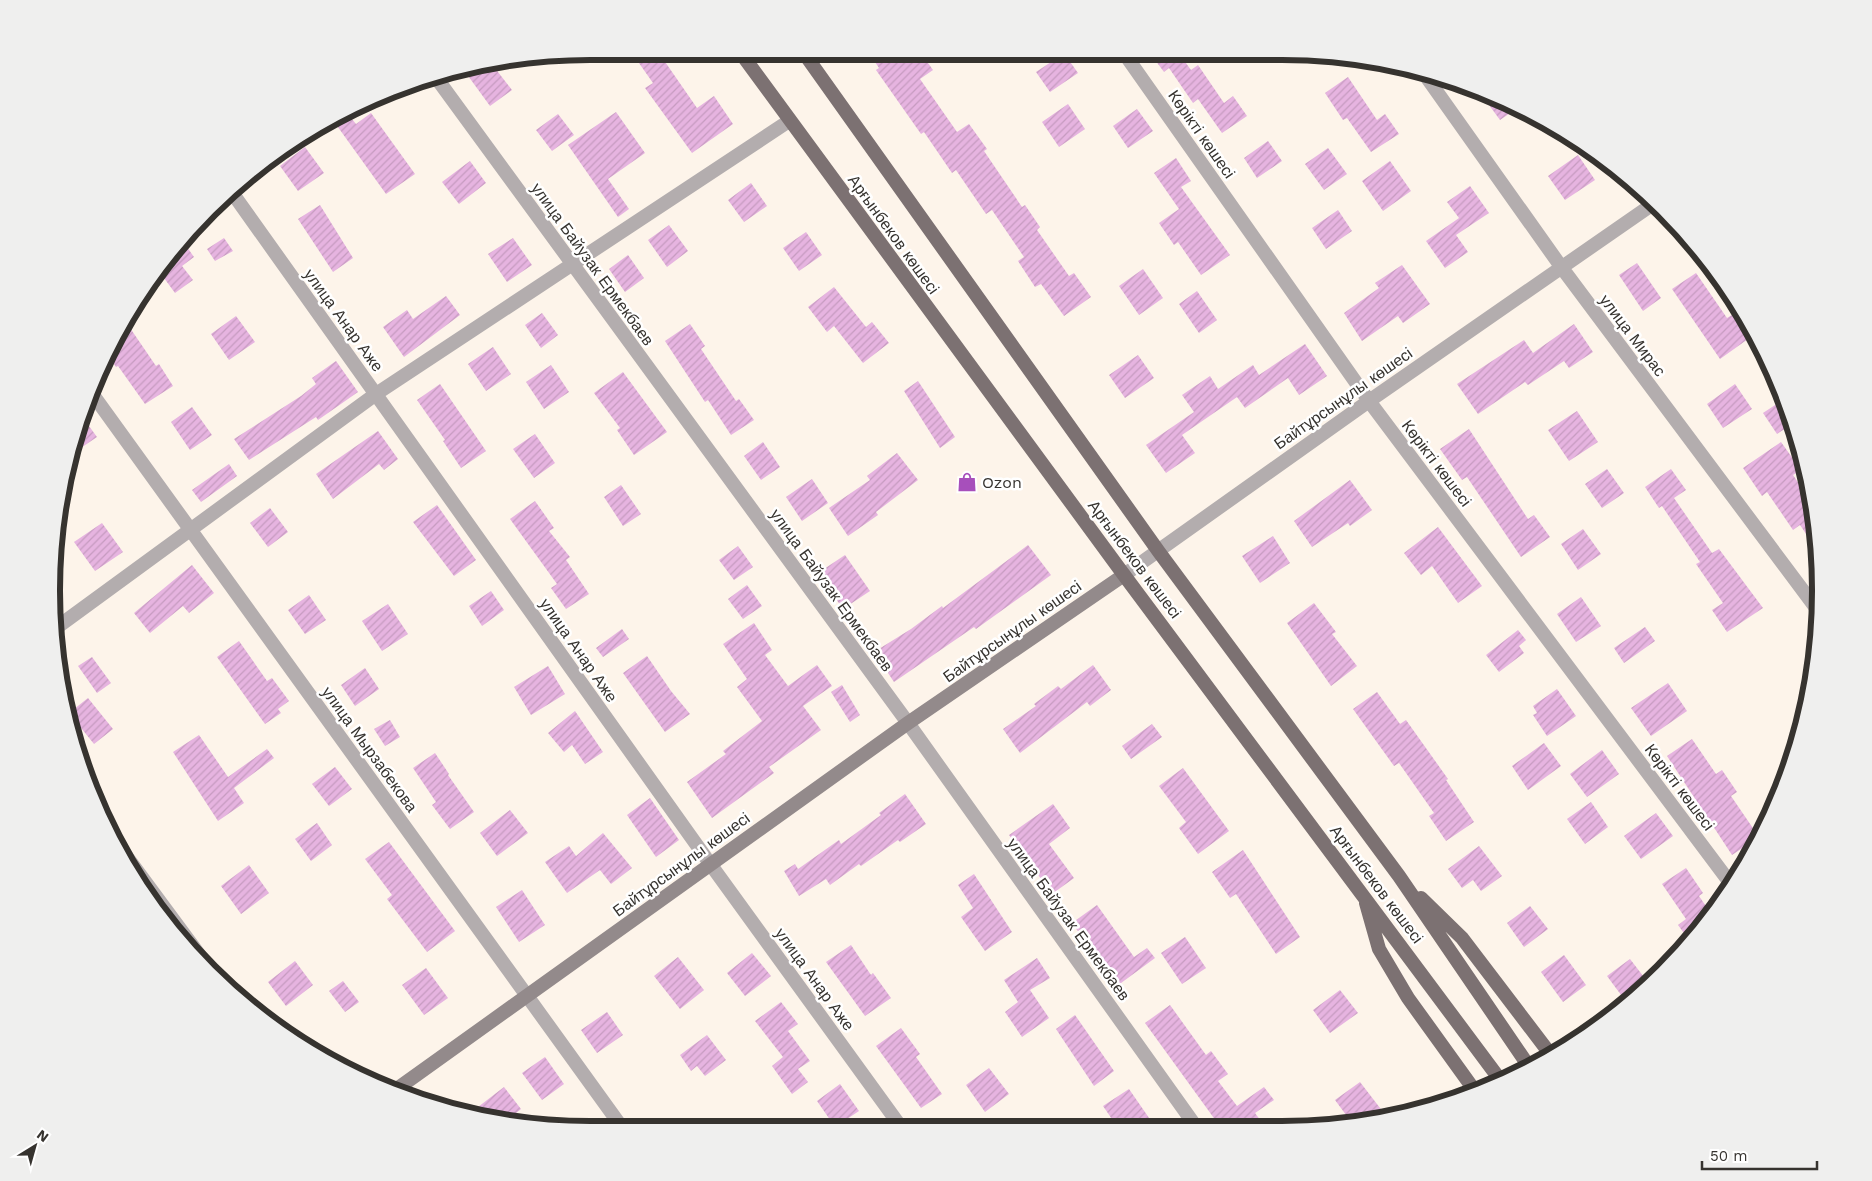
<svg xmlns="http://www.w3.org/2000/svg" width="1872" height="1181" viewBox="0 0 1872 1181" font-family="'Work Sans',sans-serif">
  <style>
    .building { fill: url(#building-hatch) }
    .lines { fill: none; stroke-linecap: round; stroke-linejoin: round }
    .minor { stroke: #b3adae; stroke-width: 14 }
    .secondary { stroke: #938a8b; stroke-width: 14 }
    .primary { stroke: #7c7172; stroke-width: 14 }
    .labels { text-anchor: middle; stroke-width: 5; stroke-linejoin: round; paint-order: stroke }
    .street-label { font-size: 16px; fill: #36332f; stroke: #fff }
    .poi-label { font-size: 16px; fill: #36332f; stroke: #fff; text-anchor: start }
    .rim { fill: none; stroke: #36332f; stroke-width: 6 }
  </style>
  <defs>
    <pattern id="building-hatch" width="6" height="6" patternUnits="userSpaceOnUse" patternTransform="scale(1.25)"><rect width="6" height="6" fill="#e6b4e0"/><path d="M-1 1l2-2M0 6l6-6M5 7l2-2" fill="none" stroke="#c69bc0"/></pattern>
  </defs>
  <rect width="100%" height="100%" fill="#fdf4ea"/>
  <path class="building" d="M634 56H661L697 108 714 96 733 124 692 153 645 88 653 83Z
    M871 56H923L933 70 920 79 957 132 969 124 987 149 984 151 1022 207 1025 205 1040 227 1037 230 1069 276 1074 273 1091 297 1064 316 1041 284 1035 287 1018 261 1024 257 992 210 986 214 956 170 952 173 924 132 921 134 876 70 879 68Z
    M1060 56H1066L1078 73 1050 92 1036 72Z
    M1152 56H1187L1183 59 1191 70 1198 65 1224 103 1233 96 1247 116 1222 133 1198 99 1193 103 1169 68 1164 72Z
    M491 63 512 90 490 106 463 69Z
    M1348 77 1377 120 1385 114 1399 134 1371 152 1347 118 1343 120 1325 93Z
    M1478 90 1488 92 1516 109 1500 120Z
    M1068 104 1085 129 1059 147 1042 122Z
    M1137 109 1153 131 1128 148 1113 126Z
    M616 112 645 153 608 179 629 209 618 217 568 145Z
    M371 113 415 174 386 194 335 123 348 114 356 124Z
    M558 114 574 135 552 151 536 130Z
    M1268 141 1282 161 1257 178 1244 158Z
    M305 147 324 173 298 191 280 166Z
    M1328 148 1347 174 1324 190 1305 164Z
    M1578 155 1595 180 1565 200 1548 176Z
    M1176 158 1191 181 1181 187 1230 255 1201 275 1178 242 1174 245 1159 223 1179 209 1154 173Z
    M470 161 486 183 459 204 442 182Z
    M1390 161 1411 191 1383 211 1362 181Z
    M751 183 767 206 744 222 728 200Z
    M1470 186 1489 213 1456 235 1468 252 1445 268 1426 241 1459 218 1447 202Z
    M320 205 353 258 333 272 298 219Z
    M1338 210 1352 231 1326 249 1312 228Z
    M669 225 688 251 667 267 648 240Z
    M806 232 822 255 799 271 783 248Z
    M224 238 233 251 215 261 207 249Z
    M513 238 532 265 507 282 488 254Z
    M182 240 194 257 182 266 193 280 175 293 164 278 162 280 156 272Z
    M628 255 644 278 625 292 609 269Z
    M1637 263 1661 298 1643 311 1619 275Z
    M1402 265 1430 304 1403 323 1398 316 1362 341 1344 313 1379 288 1375 283Z
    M1143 269 1163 298 1139 315 1119 286Z
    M1696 273 1727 318 1732 315 1748 339 1720 359 1672 289Z
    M834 287 866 327 872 322 889 343 863 363 834 326 827 332 808 307Z
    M1197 291 1217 320 1199 333 1179 304Z
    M446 296 460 315 404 357 383 327 407 310 413 319Z
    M542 313 558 335 541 348 525 325Z
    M236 316 255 342 229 360 211 334Z
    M690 324 705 346 701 349 736 401 739 399 754 420 731 435 708 400 705 402 665 341Z
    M1574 324 1593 352 1569 368 1564 361 1528 385 1525 382 1478 414 1457 384 1524 340 1533 353Z
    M128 325 156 366 159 364 173 386 145 404 118 366 116 367 108 355 119 331Z
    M1305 344 1327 376 1299 395 1288 378 1245 408 1237 397 1182 435 1195 453 1166 473 1146 445 1194 412 1182 395 1210 376 1218 389 1253 365 1259 375Z
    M493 347 511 374 486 391 468 364Z
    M1138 355 1154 378 1125 398 1109 375Z
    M336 361 358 392 318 420 316 417 249 460 234 439 301 396 316 384 312 378Z
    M551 365 569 392 544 409 526 382Z
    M623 372 667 432 634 455 617 430 620 428 594 393Z
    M918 381 955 437 940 448 904 391Z
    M440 384 486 451 461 468 443 441 445 440 417 400Z
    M1735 384 1752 409 1723 428 1707 404Z
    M1784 399 1794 423 1777 434 1763 413Z
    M192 407 212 435 190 450 171 422Z
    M1577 411 1598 442 1569 461 1548 430Z
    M81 415 97 437 69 456 80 417Z
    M1469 429 1528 519 1534 515 1550 537 1521 557 1467 477 1462 480 1440 449Z
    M378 431 398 459 384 470 379 464 333 499 316 474Z
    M535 434 555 463 534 478 513 449Z
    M763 442 780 467 761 480 744 456Z
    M1781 442 1801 470 1793 475 1812 503 1816 520 1817 550 1800 525 1793 530 1767 492 1762 496 1743 468Z
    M897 453 918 480 876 512 878 515 848 536 829 508 870 480 867 476Z
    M229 464 237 476 201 502 192 490Z
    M1607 469 1624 493 1602 508 1585 484Z
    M1671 469 1686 490 1674 498 1712 553 1719 549 1763 608 1727 632 1712 610 1723 603 1696 564 1700 562 1662 506 1659 508 1645 487Z
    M812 479 828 503 802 521 786 497Z
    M1350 480 1372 510 1350 526 1348 523 1312 547 1294 521Z
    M621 485 641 514 623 526 604 497Z
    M535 501 554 528 549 531 570 557 566 560 589 594 566 609 551 588 557 584 510 519Z
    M437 505 476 560 454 576 413 522Z
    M270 508 288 532 268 547 250 523Z
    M102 523 123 552 95 571 74 542Z
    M1438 527 1482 586 1458 603 1432 566 1421 575 1404 553Z
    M1583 529 1601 554 1578 570 1561 544Z
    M1273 536 1290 563 1260 583 1242 556Z
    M1028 545 1051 575 976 629 974 627 894 682 874 652 911 629 942 606 943 608Z
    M738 546 753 567 734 580 719 560Z
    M845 555 870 591 843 609 818 573Z
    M192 565 214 593 189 613 183 606 150 633 134 613Z
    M747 585 762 606 743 619 728 599Z
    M491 591 504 610 482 626 469 606Z
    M309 595 326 620 305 634 288 610Z
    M1581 597 1601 626 1576 642 1557 614Z
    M1314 603 1336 632 1332 634 1357 666 1331 686 1287 623Z
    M388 604 408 634 382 651 362 621Z
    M754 623 772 650 765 655 788 686 817 665 832 686 803 706 821 730 769 767 774 773 712 818 687 782 726 754 723 751 762 721 737 687 747 679 723 644Z
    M1645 627 1655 641 1624 663 1614 648Z
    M622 629 629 639 603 657 596 648Z
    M1518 630 1526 640 1519 646 1524 653 1499 672 1486 655Z
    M239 641 267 681 272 678 289 701 278 709 281 713 265 724 217 657Z
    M647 656 671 691 690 714 665 732 623 673Z
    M92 657 111 683 97 693 78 666Z
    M1093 665 1111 690 1090 706 1087 702 1020 753 1003 729 1036 706 1034 704 1058 686 1061 689Z
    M548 666 565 694 531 715 514 687Z
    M365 668 379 689 355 706 341 685Z
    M1668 683 1687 711 1651 736 1631 708Z
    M842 685 860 715 850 722 831 692Z
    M1557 689 1576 716 1547 736 1533 715 1537 713 1533 706Z
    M1377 692 1400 724 1406 720 1448 779 1446 780 1474 822 1446 841 1429 816 1434 813 1399 763 1394 766 1353 709Z
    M88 698 113 729 94 744 69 713Z
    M575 711 603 752 585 764 572 745 564 752 548 733Z
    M390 720 400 737 385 746 374 729Z
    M1152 724 1162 737 1131 759 1122 746Z
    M199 735 228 777 267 749 274 758 234 788 244 803 218 821 173 752Z
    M1692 739 1716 774 1722 770 1737 792 1731 796 1759 837 1732 855 1667 756Z
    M1544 743 1561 766 1528 790 1512 766Z
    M1602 750 1619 774 1587 797 1570 774Z
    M435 753 449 774 448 775 474 812 450 829 432 805 436 802 413 768Z
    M335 767 352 789 329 806 312 784Z
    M1183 768 1229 831 1198 854 1179 828 1186 822 1159 786Z
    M905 794 926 824 900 842 898 840 861 866 859 864 830 885 826 879 799 896 784 871 795 864 798 869 839 840 841 844 881 815 879 813Z
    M650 798 679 840 656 857 627 815Z
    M1591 802 1608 827 1585 844 1567 819Z
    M1053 804 1070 828 1049 844 1074 878 1052 894 1009 835Z
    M510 810 528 833 497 856 480 833Z
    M1656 813 1673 836 1641 859 1624 836Z
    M317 823 332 845 311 861 295 839Z
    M603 833 632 868 611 884 600 870 567 893 545 862 569 846 576 856Z
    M389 842 455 931 427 952 387 899 392 895 365 859Z
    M1479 846 1502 876 1481 891 1473 880 1462 888 1448 869Z
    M1243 850 1300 937 1276 954 1236 894 1230 898 1212 872Z
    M249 865 269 893 241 914 221 886Z
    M1686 868 1703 893 1699 896 1712 915 1689 940 1678 925 1686 919 1662 884Z
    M974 874 1012 932 985 951 961 917 973 908 958 885Z
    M522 890 545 925 519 942 496 907Z
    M1097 905 1134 957 1147 948 1155 958 1117 986 1072 923Z
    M1530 906 1548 929 1524 947 1507 923Z
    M1185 937 1206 968 1182 984 1161 953Z
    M851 945 871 975 873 973 891 998 865 1016 826 962Z
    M752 953 771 976 745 996 727 973Z
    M1564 955 1586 985 1563 1002 1541 972Z
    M678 957 704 990 680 1009 654 976Z
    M1037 958 1050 978 1030 990 1049 1018 1022 1037 1005 1012 1018 1002 1004 980Z
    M1630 959 1647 981 1624 999 1607 976Z
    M295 961 313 985 286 1006 268 982Z
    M426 968 448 998 424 1015 402 985Z
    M343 981 359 1002 345 1012 329 991Z
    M1340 990 1358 1013 1330 1033 1313 1010Z
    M781 1002 798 1024 788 1031 810 1061 798 1069 808 1082 792 1094 772 1066 783 1057 755 1021Z
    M1170 1005 1206 1055 1211 1051 1228 1074 1218 1081 1237 1106 1264 1087 1274 1100 1255 1113 1266 1128H1206L1216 1121 1145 1023Z
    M607 1012 623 1035 597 1053 581 1030Z
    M1075 1015 1114 1071 1094 1086 1056 1029Z
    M901 1028 920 1054 916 1057 942 1094 921 1108 876 1046Z
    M707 1035 726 1060 705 1076 697 1066 691 1071 680 1055Z
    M545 1057 564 1084 542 1100 522 1073Z
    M989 1068 1009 1094 985 1112 966 1085Z
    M1360 1082 1387 1117 1352 1123 1335 1100Z
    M840 1084 859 1111 835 1127 817 1101Z
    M504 1087 521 1109 506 1121 485 1116 478 1107Z
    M1129 1089 1156 1128H1118L1103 1106Z"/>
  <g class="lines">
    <path class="minor" d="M1126 56 1369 401 1731 884
      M1425 75 1562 268 1819 612
      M435 76 908 723 1197 1128
      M231 191 711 865 901 1127
      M91 392 621 1126
      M1124 575 1369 401 1653 204
      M56 628 376 394 789 121
      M118 845 209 968"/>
    <path class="secondary" d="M394 1091 908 723 1124 575"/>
    <path class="primary" d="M743 56 1124 575 1501 1081
      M806 56 1159 552 1399 876 1530 1068
      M1421 898 1462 938 1551 1055
      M1366 903 1379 949 1408 998 1475 1091"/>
  </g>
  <defs>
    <symbol id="shop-bare" viewBox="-9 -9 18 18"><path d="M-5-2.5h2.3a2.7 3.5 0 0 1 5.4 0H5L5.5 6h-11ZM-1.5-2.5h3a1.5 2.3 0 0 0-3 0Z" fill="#a74fbb" stroke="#fff" stroke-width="2.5" paint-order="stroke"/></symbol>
  </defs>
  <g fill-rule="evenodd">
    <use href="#shop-bare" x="953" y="468" width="28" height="28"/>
  </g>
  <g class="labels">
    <g class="street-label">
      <text transform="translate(1202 134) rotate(55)" y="6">Көрікті көшесі</text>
      <text transform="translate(894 234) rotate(54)" y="6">Арғынбеков көшесі</text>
      <text transform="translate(593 264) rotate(54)" y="6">улица Байузак Ермекбаев</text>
      <text transform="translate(344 320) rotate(54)" y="6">улица Анар Аже</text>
      <text transform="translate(1633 335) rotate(53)" y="6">улица Мирас</text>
      <text transform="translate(1343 398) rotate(-35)" y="6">Байтұрсынұлы көшесі</text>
      <text transform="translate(1437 463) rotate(53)" y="6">Көрікті көшесі</text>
      <text transform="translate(1135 559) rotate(53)" y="6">Арғынбеков көшесі</text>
      <text transform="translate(832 590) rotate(54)" y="6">улица Байузак Ермекбаев</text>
      <text transform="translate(1012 631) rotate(-35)" y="6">Байтұрсынұлы көшесі</text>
      <text transform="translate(579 650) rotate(55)" y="6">улица Анар Аже</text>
      <text transform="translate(370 749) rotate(54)" y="6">улица Мырзабекова</text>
      <text transform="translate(1680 787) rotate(53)" y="6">Көрікті көшесі</text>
      <text transform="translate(681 864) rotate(-36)" y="6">Байтұрсынұлы көшесі</text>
      <text transform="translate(1377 884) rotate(53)" y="6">Арғынбеков көшесі</text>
      <text transform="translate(1069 919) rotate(54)" y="6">улица Байузак Ермекбаев</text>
      <text transform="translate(815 979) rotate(54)" y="6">улица Анар Аже</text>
    </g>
    <g class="poi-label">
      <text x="982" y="488">Ozon</text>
    </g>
  </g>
  <path d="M0 0H1872V1181H0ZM590 60H1282A530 530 0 0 1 1812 590V591A530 530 0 0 1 1282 1121H590A530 530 0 0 1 60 591V590A530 530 0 0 1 590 60Z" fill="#efefee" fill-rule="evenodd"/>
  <path class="rim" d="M590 60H1282A530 530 0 0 1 1812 590V591A530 530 0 0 1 1282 1121H590A530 530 0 0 1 60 591V590A530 530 0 0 1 590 60Z"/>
  <g transform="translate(35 1146) rotate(37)" stroke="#ffffff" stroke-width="4" paint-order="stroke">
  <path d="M0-4L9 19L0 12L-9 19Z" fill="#36332f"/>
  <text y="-8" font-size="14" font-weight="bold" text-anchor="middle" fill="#36332f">N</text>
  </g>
  <path d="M1702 1161v8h115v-8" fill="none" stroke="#36332f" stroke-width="2.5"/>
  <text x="1710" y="1161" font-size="15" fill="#36332f" stroke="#ffffff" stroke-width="4" paint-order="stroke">50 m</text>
</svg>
